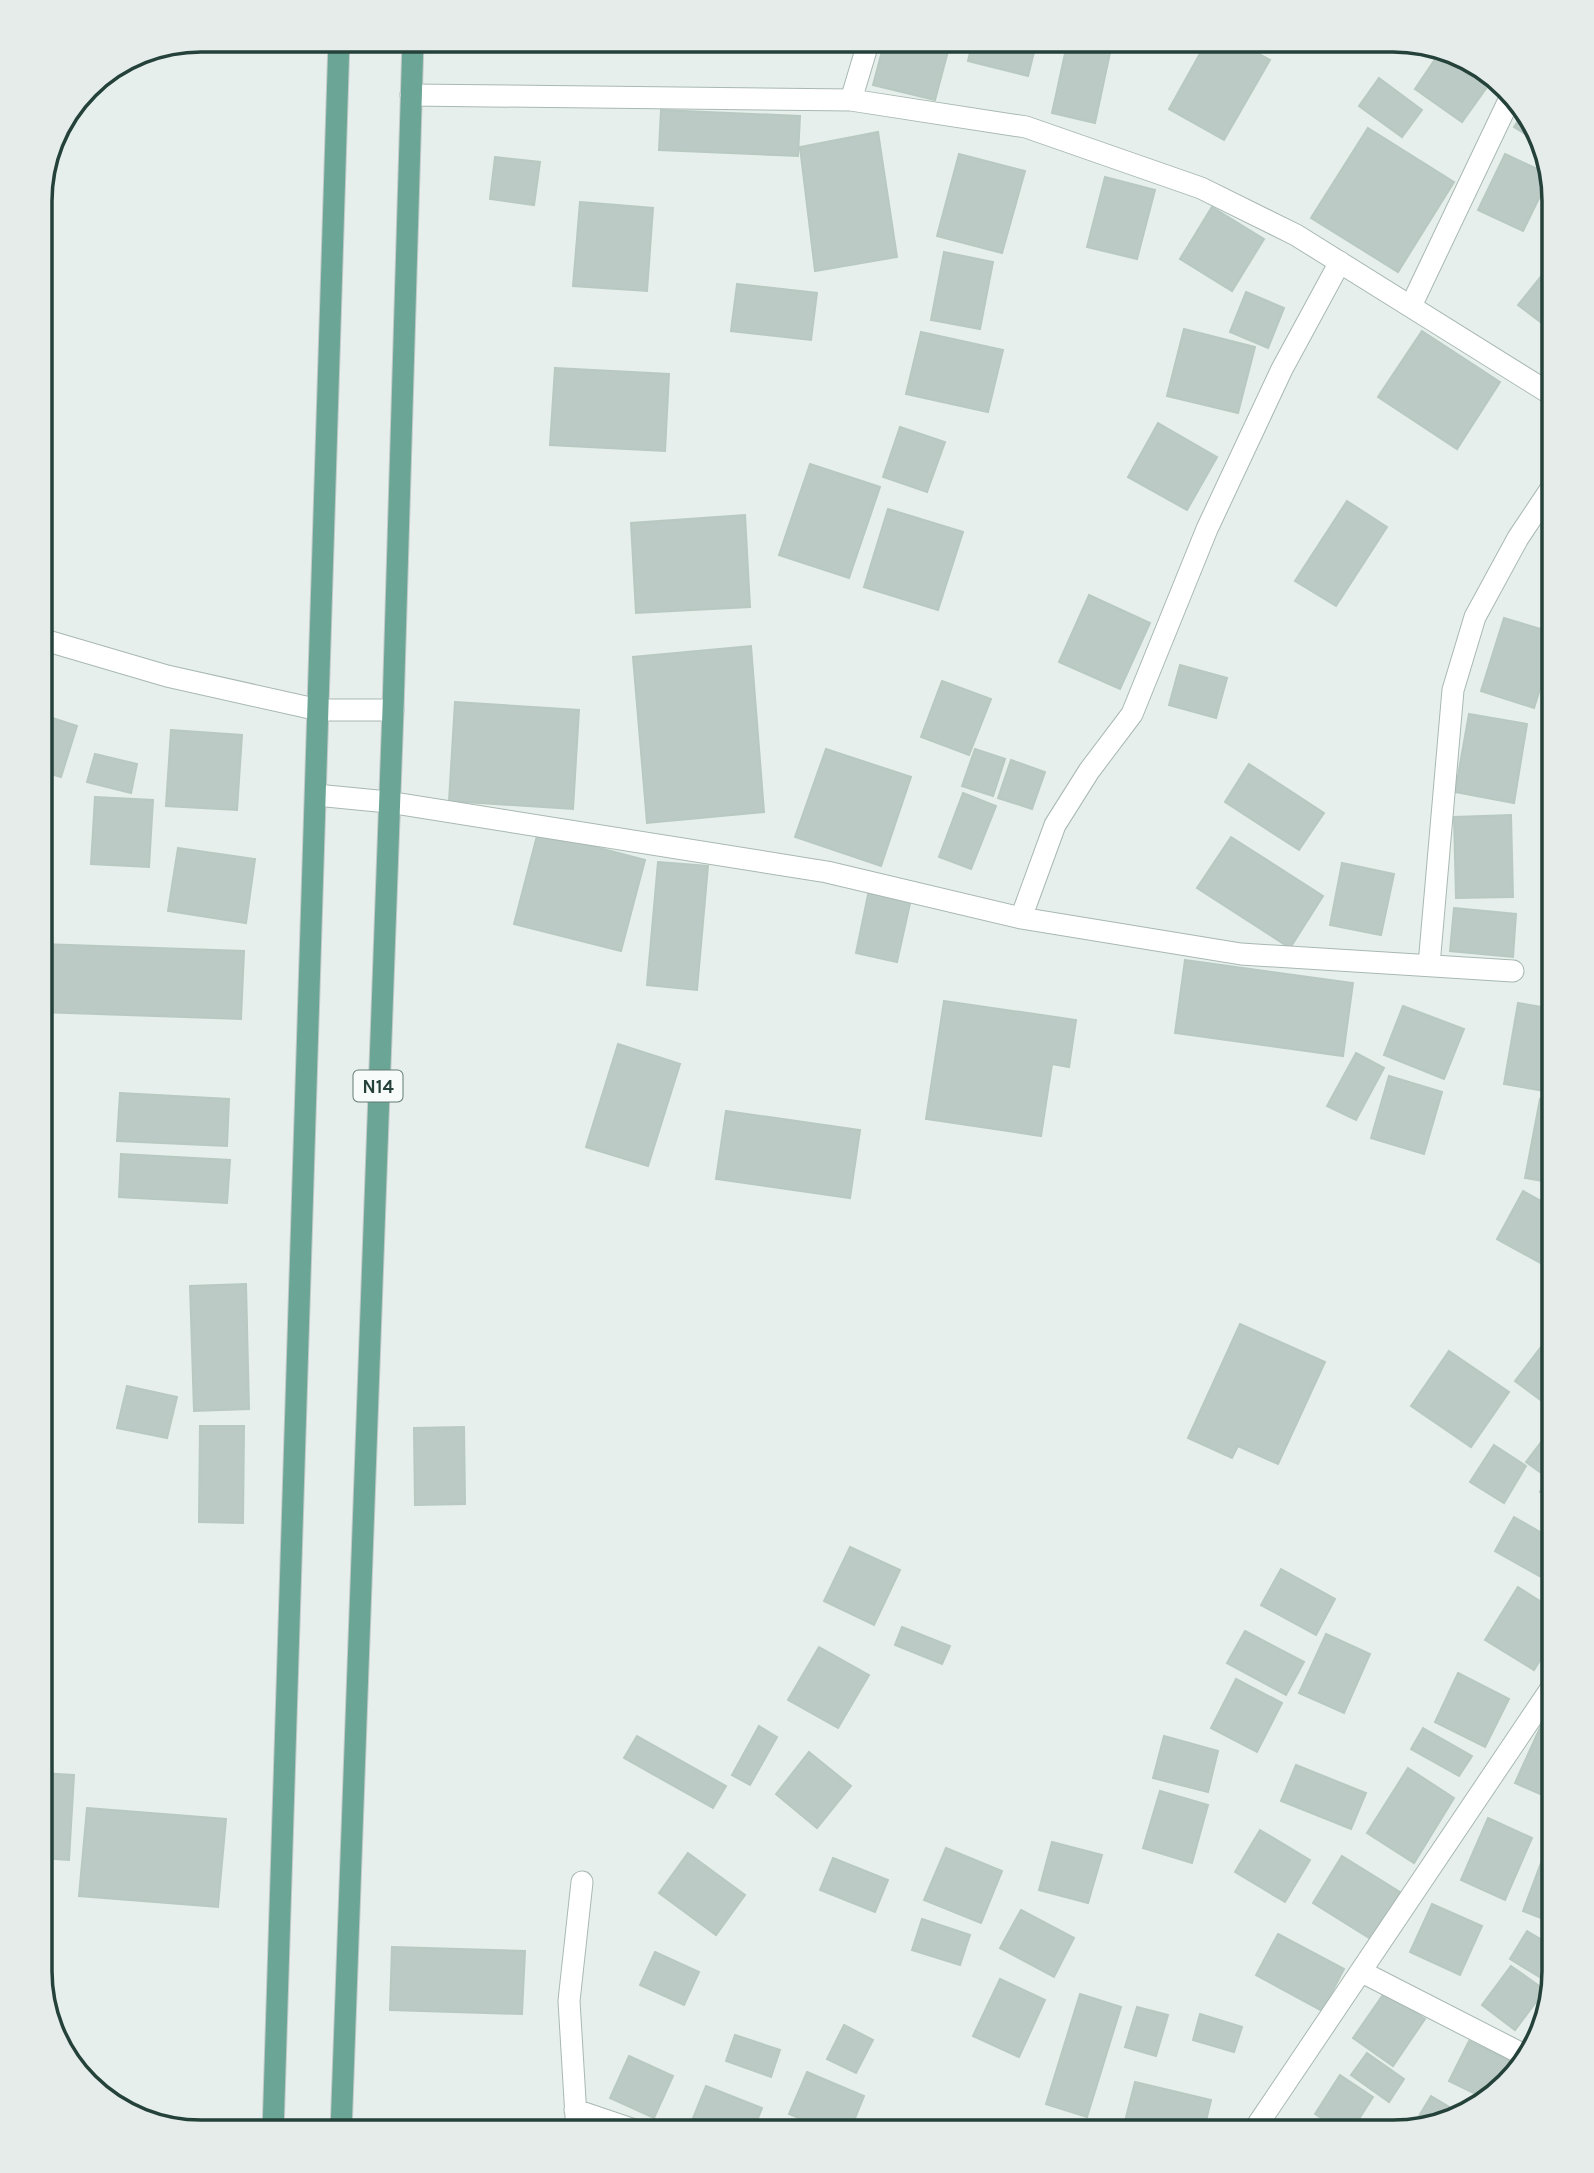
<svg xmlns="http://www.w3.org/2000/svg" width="1594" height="2173" viewBox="0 0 1594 2173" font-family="Karla,sans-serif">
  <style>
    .building { fill: #bbcac4; stroke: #b8c9c2; stroke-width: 2 }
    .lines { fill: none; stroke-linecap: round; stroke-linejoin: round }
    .minor-casing { stroke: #a8b8b2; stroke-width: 23 }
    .major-casing { stroke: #c2cac8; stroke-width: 23 }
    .minor { stroke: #fff; stroke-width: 21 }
    .major { stroke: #6aa596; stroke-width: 21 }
    .labels { text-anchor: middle; stroke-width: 7; stroke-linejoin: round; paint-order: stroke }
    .shield { fill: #f7fbf9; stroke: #637a73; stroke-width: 2 }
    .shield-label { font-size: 19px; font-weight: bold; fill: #24423a }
    .rim { fill: none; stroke: #24423a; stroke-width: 3.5 }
  </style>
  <rect width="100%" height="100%" fill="#e6efeb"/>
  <path class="building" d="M885 40H951L935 100 873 85Z
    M973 40H1037L1028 76 968 61Z
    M1068 40 1111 48 1095 123 1052 113Z
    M1207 41H1235L1270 60 1224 140 1169 109Z
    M1440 52 1474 62 1492 80 1462 122 1415 89Z
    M1379 78 1422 110 1402 137 1359 106Z
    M661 110 800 116 798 156 659 150Z
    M1524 112 1532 120 1538 142 1514 127Z
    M1368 128 1454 182 1398 272 1311 218Z
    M878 132 897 257 815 271 800 147Z
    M959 154 1025 171 1002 253 937 236Z
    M1505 154 1546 173 1548 180 1523 231 1478 210Z
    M495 157 540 162 534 205 490 199Z
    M1105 177 1155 190 1137 259 1087 247Z
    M580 202 653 208 647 291 573 286Z
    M1212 207 1264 239 1232 291 1180 259Z
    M944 252 993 262 980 329 931 320Z
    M1554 260V317L1547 327 1518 305Z
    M737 284 817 293 811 340 731 331Z
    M1246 292 1284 308 1268 348 1230 332Z
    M1184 329 1255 347 1238 413 1167 396Z
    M1422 331 1500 382 1457 449 1378 397Z
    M921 332 1003 350 988 412 906 394Z
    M555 368 669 374 665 451 550 445Z
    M1158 423 1217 457 1187 510 1128 477Z
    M900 427 945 442 927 492 883 477Z
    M810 464 880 487 849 578 779 555Z
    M1347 501 1387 527 1336 606 1295 581Z
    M888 509 963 532 938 610 864 587Z
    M745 515 750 607 636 613 631 523Z
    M1089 595 1150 623 1120 689 1059 662Z
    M1504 618 1554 633V645L1534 708 1481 691Z
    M751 646 764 812 647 823 633 657Z
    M1180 665 1227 678 1216 718 1169 705Z
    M942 681 991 699 969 755 921 737Z
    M455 702 579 710 573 809 449 801Z
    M1469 714 1527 724 1514 803 1455 792Z
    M43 715 77 726 61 777 41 771Z
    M171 730 242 735 237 810 166 806Z
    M826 749 911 777 881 866 795 837Z
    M975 749 1005 759 993 796 962 786Z
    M95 754 137 764 131 793 87 782Z
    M1011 760 1045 772 1032 809 998 798Z
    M1249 764 1324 813 1299 850 1225 802Z
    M963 793 996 806 971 869 939 857Z
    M95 797 153 800 149 867 91 864Z
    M1511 815 1513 897 1456 898 1454 817Z
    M538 832 645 860 621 951 514 924Z
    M1231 837 1323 896 1290 948 1197 888Z
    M178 848 255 859 246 923 168 911Z
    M658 862 708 866 697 990 647 985Z
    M1342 863 1394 874 1381 935 1330 925Z
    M869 890 911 899 897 962 856 953Z
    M1454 908 1516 914 1513 957 1450 951Z
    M40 944 244 951 241 1019 40 1012Z
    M1185 960 1353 983 1343 1056 1175 1033Z
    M944 1001 1076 1020 1069 1067 1052 1064 1041 1136 926 1119Z
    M1518 1003 1554 1009V1042L1545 1091 1504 1084Z
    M1403 1006 1464 1029 1444 1079 1384 1055Z
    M618 1044 680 1064 648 1166 586 1147Z
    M1356 1053 1384 1068 1356 1120 1327 1106Z
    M1389 1076 1442 1092 1424 1154 1371 1138Z
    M120 1093 229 1099 227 1146 117 1141Z
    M1540 1099 1554 1102V1183L1525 1178Z
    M726 1111 860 1130 850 1198 716 1179Z
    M121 1154 230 1160 227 1203 119 1197Z
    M1523 1191 1554 1208V1247L1544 1265 1497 1239Z
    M246 1284 249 1409 194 1411 190 1286Z
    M1240 1324 1325 1362 1278 1464 1238 1446 1232 1458 1188 1438Z
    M1554 1330V1410L1515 1381Z
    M1449 1351 1509 1392 1471 1447 1411 1406Z
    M127 1386 177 1397 167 1438 117 1428Z
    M200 1426H244L243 1523 199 1522Z
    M464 1427 465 1504 415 1505 414 1428Z
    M1551 1429 1554 1432V1463L1544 1475 1526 1462Z
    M1494 1445 1526 1466 1504 1503 1470 1482Z
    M1554 1470V1501L1540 1492Z
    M1514 1517 1554 1540V1571L1548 1581 1495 1551Z
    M850 1547 900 1570 874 1625 824 1601Z
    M1281 1569 1335 1599 1316 1635 1261 1605Z
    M1518 1587 1554 1610V1637L1534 1670 1485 1640Z
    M902 1627 950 1646 942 1664 895 1645Z
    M1245 1631 1304 1662 1286 1695 1227 1663Z
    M1326 1634 1370 1654 1344 1713 1299 1693Z
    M819 1647 869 1675 838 1728 788 1700Z
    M1458 1673 1509 1699 1485 1747 1435 1722Z
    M1236 1679 1282 1703 1257 1752 1211 1728Z
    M1544 1719 1554 1723V1800L1515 1783Z
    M759 1726 777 1737 750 1785 732 1775Z
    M1423 1728 1472 1756 1459 1776 1411 1749Z
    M637 1736 726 1786 713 1808 624 1758Z
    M1164 1736 1218 1751 1208 1792 1153 1778Z
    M809 1752 851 1786 817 1828 776 1794Z
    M1296 1765 1366 1793 1351 1829 1281 1801Z
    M1408 1768 1454 1798 1414 1863 1367 1833Z
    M40 1773 74 1775 69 1860 40 1858Z
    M1160 1791 1208 1805 1192 1863 1143 1848Z
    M87 1808 226 1819 218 1907 79 1896Z
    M1488 1818 1532 1838 1505 1900 1461 1880Z
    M1260 1830 1310 1860 1285 1902 1235 1872Z
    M1052 1842 1102 1855 1088 1903 1039 1890Z
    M946 1848 1002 1871 981 1923 924 1900Z
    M688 1853 745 1895 716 1935 659 1893Z
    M1544 1855 1554 1858V1923L1523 1911Z
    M1342 1856 1400 1892 1371 1939 1313 1903Z
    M833 1858 888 1880 875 1912 820 1890Z
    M1432 1904 1482 1926 1460 1975 1410 1952Z
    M1021 1910 1074 1938 1054 1977 1000 1948Z
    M922 1919 970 1935 960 1965 912 1950Z
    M1527 1931 1554 1947V1968L1546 1981 1510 1959Z
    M1278 1934 1344 1969 1322 2011 1256 1975Z
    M392 1947 525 1951 522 2014 390 2010Z
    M655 1952 699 1972 684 2005 640 1985Z
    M1511 1966 1545 1990 1515 2030 1482 2005Z
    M1000 1979 1045 2000 1019 2057 973 2036Z
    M1385 1992 1425 2019 1393 2066 1353 2038Z
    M1080 1994 1121 2007 1087 2117 1046 2104Z
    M1137 2007 1168 2015 1156 2056 1125 2047Z
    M1200 2014 1242 2027 1234 2052 1193 2040Z
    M844 2025 873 2040 856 2073 827 2059Z
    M735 2035 780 2050 771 2077 726 2061Z
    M1469 2041 1516 2064 1511 2074 1486 2099 1449 2081Z
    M1367 2053 1404 2079 1389 2102 1351 2075Z
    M629 2056 673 2076 654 2118 610 2098Z
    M807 2072 864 2096 849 2133H835L789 2114Z
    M1340 2075 1373 2097 1350 2133H1345L1315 2114Z
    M1135 2082 1211 2100 1203 2133H1122Z
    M706 2086 762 2108 752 2133H687Z
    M1431 2096 1461 2114 1422 2125 1416 2121Z"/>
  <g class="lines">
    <defs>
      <path id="minor" d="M411 95 851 100 1026 127 1201 188 1296 235 1554 396
        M851 100 869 40
        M1411 306 1510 98
        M41 639 167 676 319 710H393
        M316 795 388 802 827 872 1021 918 1241 954 1513 971
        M1021 918 1055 825 1089 771 1132 714 1207 529 1282 369 1340 262
        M1429 965 1453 690 1475 617 1518 538 1554 484
        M1362 1972 1528 2057
        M575 2110 643 2133
        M577 2133 569 2001 582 1882
        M1252 2133 1554 1684"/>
      <path id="major" d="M273 2131 341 2132
        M273 2132 339 40
        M341 2132 393 710 413 40"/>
    </defs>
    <use href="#minor" class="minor-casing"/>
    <use href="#major" class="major-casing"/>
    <use href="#minor" class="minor"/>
    <use href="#major" class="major"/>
  </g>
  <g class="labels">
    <rect class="shield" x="353.5" y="1070.5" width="49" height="31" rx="5"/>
    <g class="shield-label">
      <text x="378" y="1093">N14</text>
    </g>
  </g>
  <path d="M0 0H1594V2173H0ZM201 52H1393A149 149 0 0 1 1542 201V1971A149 149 0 0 1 1393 2120H201A149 149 0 0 1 52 1971V201A149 149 0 0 1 201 52Z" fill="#e6ecea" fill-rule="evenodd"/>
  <path class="rim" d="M201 52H1393A149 149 0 0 1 1542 201V1971A149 149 0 0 1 1393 2120H201A149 149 0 0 1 52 1971V201A149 149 0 0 1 201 52Z"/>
</svg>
